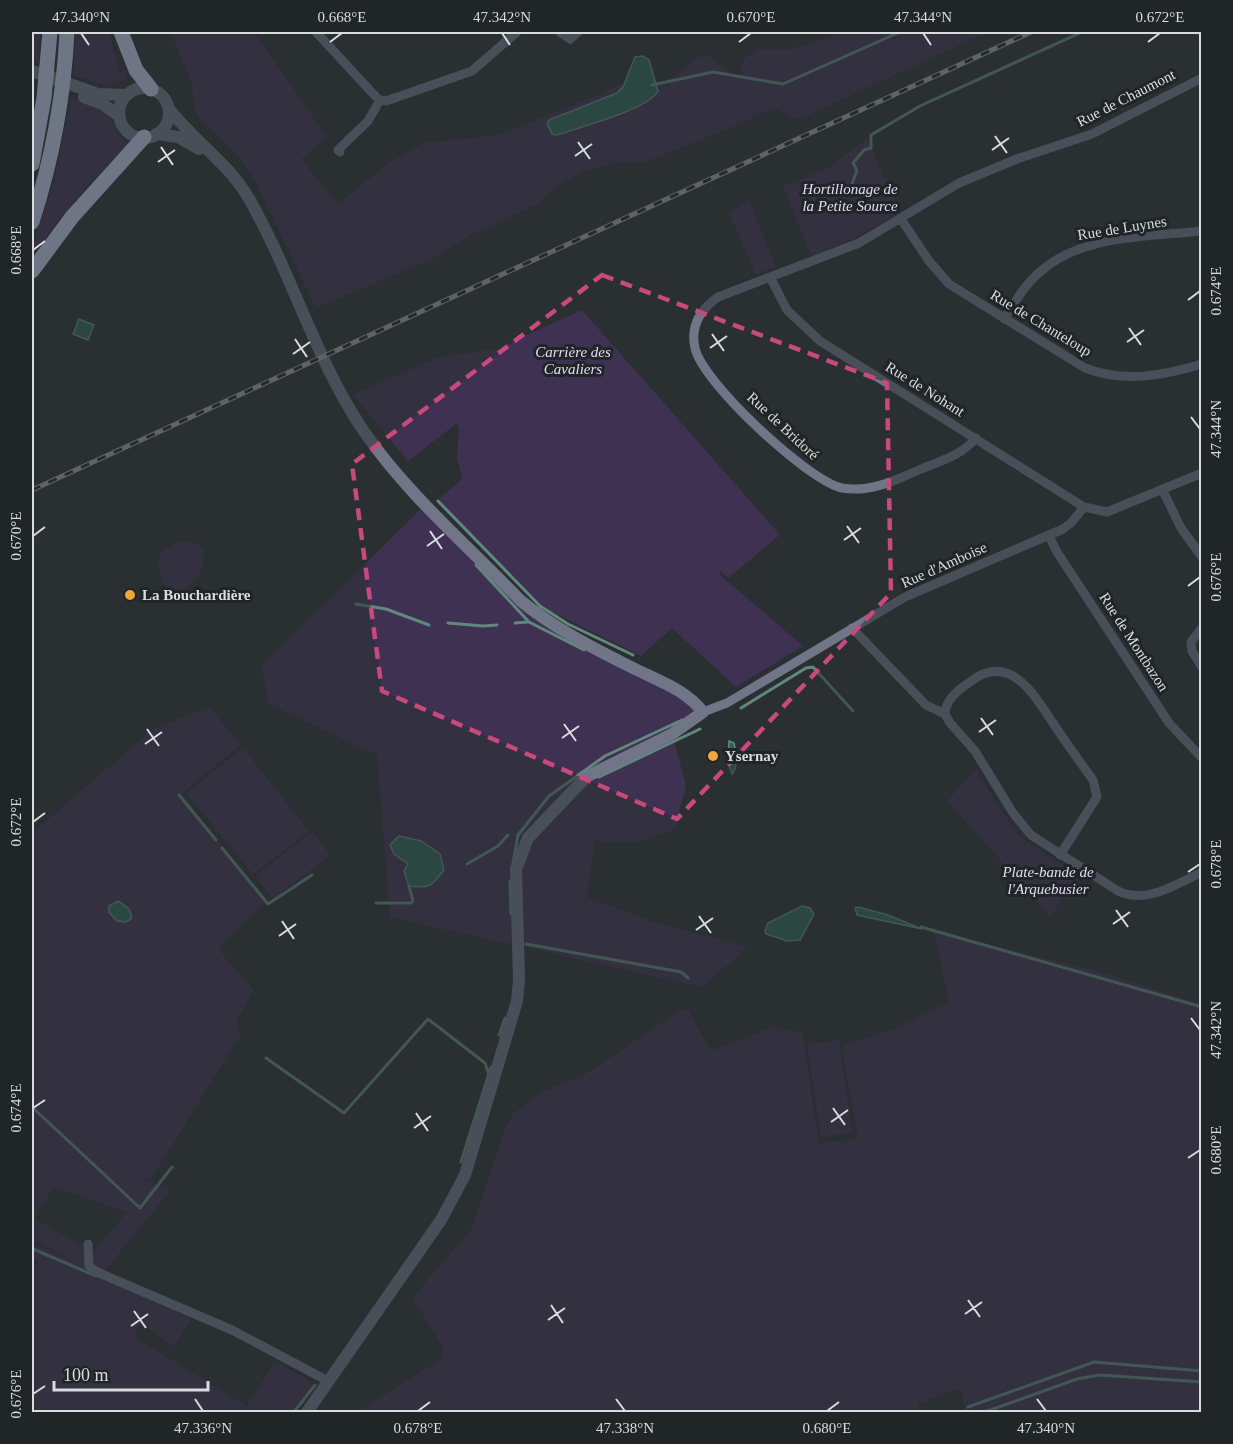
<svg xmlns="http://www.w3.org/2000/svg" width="1233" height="1444" viewBox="0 0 1233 1444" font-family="Georgia,serif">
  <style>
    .green { fill: #3f3152; fill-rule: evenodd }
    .water { fill: #2d6454; stroke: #61887d; stroke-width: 1.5 }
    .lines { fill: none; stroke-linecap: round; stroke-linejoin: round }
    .stream { stroke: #61887d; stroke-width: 3 }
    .minor { stroke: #707688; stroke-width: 9 }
    .tertiary { stroke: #707688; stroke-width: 12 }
    .trunk { stroke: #c2cdee; stroke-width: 15 }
    .rail-casing { stroke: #9fa3a5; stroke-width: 5 }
    .rail { stroke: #202528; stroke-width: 3; stroke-dasharray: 9; stroke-linecap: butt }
    .marked { fill: none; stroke: #c8497c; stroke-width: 4.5; stroke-dasharray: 12 8; stroke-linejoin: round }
    .ticks { fill: none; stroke: #d9dcde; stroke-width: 2 }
    .poi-dot { fill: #efa73d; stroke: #202528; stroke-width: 2 }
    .labels { text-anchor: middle; stroke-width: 6; stroke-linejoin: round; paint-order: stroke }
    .street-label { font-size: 15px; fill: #d9dcde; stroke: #202528 }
    .park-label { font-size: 15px; font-style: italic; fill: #e5daf5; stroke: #202528 }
    .poi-label { font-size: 15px; font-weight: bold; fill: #d9dcde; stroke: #202528; text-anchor: start }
    .neatline { fill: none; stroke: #d9dcde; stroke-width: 2 }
    .ticks-label { font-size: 15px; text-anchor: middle; fill: #d9dcde }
  </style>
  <rect width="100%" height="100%" fill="#2a2f32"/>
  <path class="green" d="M32 32H40L39 64 32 62Z
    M76 32H109L120 73 126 70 128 78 111 86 73 76Z
    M170 32H254L327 137 301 159 338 204 391 161 424 143 498 135 599 95 619 84 656 86 668 83 695 59 706 54 733 75 742 77 740 67 744 59 759 49H789L816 42 840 32H988L804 117H791L773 107 740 124 648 161 612 163 584 171 559 185 537 204 469 236 432 259 316 308 255 181 238 156 200 119 195 110 191 81Z
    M71 98C81 102 98 104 106 113 115 122 114 131 128 143L84 190 55 225 32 259V248L54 181Z
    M867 139 901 212 854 238 811 256 783 186 825 170Z
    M749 201 776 266 756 275 729 213Z
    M582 310 780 535 728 578 721 571 719 574 803 646 736 687 672 628 641 656 542 607 499 565 439 499 462 479 457 457 459 430 457 423 408 461 353 395 438 357 504 348 502 346Z
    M426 504 521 601 703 712 672 734 686 785 675 829 638 842 595 841 587 897 656 923 748 947 702 987 390 917 377 755 269 704 261 666Z
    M178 541 195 543 204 550C205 599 150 608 160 553Z
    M209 707 241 744 182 794 266 902 218 949 254 990 236 1022 241 1034 150 1181 139 1178 171 1190 102 1274 191 1319 174 1347 141 1323 135 1335 137 1339 247 1406 275 1361 315 1385 294 1412H32V1268L39 1261 32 1258V1244L77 1263 32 1239V833L153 729ZM54 1187 127 1212 93 1251 36 1220 37 1213Z
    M243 748 309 831 253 874 186 793Z
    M977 769 980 778 1018 835 1077 875 1051 917 947 801Z
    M313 832 330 855 273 899 255 876Z
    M934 931 1108 974 1201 1004V1412H965L961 1388 918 1404 920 1412H357L438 1361 443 1355V1347L412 1298 472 1228 505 1128 514 1113 541 1092 584 1075 604 1062 677 1012 687 1008 711 1051 772 1027 802 1032 819 1143 858 1139 842 1046 894 1029 949 1001Z
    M839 1040 852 1133 821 1137 807 1044Z"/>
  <path class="water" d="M643 56 649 60 658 91C648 110 579 127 557 135L552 134 547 123 549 120 617 93 623 87 635 57Z
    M79 319 94 325 88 340 73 334Z
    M729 741 734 743C736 752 739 767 732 774L728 763Z
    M399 836 421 841 440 854 444 870C432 885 431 889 409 886L404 871 408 864 394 854 390 845Z
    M118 901C126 906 132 909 131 919L126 922 117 921 109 912V906Z
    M802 906 810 908 814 914 800 940 787 941 766 934 765 931 768 923Z
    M858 907 888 915 922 929 857 915 855 908Z"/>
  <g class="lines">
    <path class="stream" d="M652 85 713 72 783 84 900 32
      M859 192 852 184 857 170 853 163 864 150 871 148V135L920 106 1082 32
      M438 501 540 606 568 624 633 655
      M476 565 529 622 584 650
      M356 604 386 609 429 625
      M448 623 483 626 497 625
      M515 623 528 622
      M741 708 806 668 813 667 853 711
      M599 777 700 729
      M179 795 216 840
      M222 848 268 904 312 875
      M513 863 518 835 549 796 605 756 682 720
      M467 864 498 846 508 835
      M510 881 511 914
      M376 903H411L413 901 409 886
      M921 927 1202 1007
      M526 944 681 972 688 978
      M499 1035 505 1018
      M266 1058 344 1113 428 1019 485 1063 488 1072
      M32 1107 140 1208 172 1167
      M461 1162 491 1067
      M33 1249 96 1276
      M968 1407 1094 1362 1202 1371
      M294 1412 315 1385
      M985 1412 1077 1379 1099 1375 1202 1382"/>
    <path class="minor" d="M316 32 378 99 386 101 472 71 517 32
      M560 32 570 39 578 32
      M340 152 338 150 368 121 380 100
      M901 219 929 261 949 284 1085 368C1124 383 1162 376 1202 364
      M770 277 787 310 820 341 1084 507
      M1004 319C1015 302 1025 284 1041 271 1083 234 1149 237 1202 231
      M976 438C962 455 941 461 921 469 896 480 870 493 842 488 807 480 702 382 695 348 690 326 701 309 718 297L859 243 959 183 1017 159 1092 134 1202 78
      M1162 489 1181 528 1202 557
      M1049 536 1057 552 1169 723 1202 758
      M852 628 926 705 945 714 950 723 975 751 1013 813 1031 835 1118 891C1146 905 1176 884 1202 872
      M1202 628 1191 642 1192 651 1202 667
      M703 712 727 703 905 597 1063 529 1071 523 1084 507 1107 512 1202 473
      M945 714C945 700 959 689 970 682 1011 650 1036 698 1055 726 1067 744 1080 762 1093 780L1097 797 1060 855
      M88 1244 89 1266 97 1272 232 1330 328 1381"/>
    <path class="tertiary" d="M32 71 98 94 127 95
      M119 113a25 25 0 1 1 50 0a25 25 0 1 1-50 0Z
      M84 97 103 104 120 117
      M169 109C194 141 227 162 248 197 291 271 315 359 363 430 405 492 469 547 521 601 554 628 591 647 629 666 656 680 684 688 703 712L672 734 586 777 528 838 516 869 519 980 517 1001 465 1175 441 1220 307 1412
      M156 134 178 137 199 149"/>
    <path class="trunk" d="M121 32 136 70 151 89
      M32 164 44 98 50 32
      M32 222C52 160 64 96 67 32
      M32 271 72 217 144 137"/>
    <defs>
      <path id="rail" d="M32 490 1031 32"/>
    </defs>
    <use href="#rail" class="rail-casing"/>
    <use href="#rail" class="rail"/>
  </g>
  <path d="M0 0H1233V1444H0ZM602 275 887 383 891 593 677 819 382 691 352 464Z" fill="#2a2f32" fill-opacity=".55" fill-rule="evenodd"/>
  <path class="marked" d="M602 275 887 383 891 593 677 819 382 691 352 464Z"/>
  <path class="ticks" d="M81 33 89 45M502 33 510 45M923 33 931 45M330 42 342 33M739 42 751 33M1148 42 1160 33M995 136 1007 153M578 142 590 159M161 147 173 165M992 150 1009 138M575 156 592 144M158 162 175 150M33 250 45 241M1188 300 1200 291M1129 328 1141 345M712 334 724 351M295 339 307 357M1127 342 1144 330M710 348 727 336M293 354 310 342M1191 417 1200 429M847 526 859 543M430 531 442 549M33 536 45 527M844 540 861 528M427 546 444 534M1188 586 1200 577M981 718 993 735M564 724 576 741M147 729 159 746M979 732 996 720M562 738 579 726M145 744 162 732M33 822 45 813M1188 872 1200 864M1116 910 1128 927M699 916 711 933M282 921 294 939M1113 924 1130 912M696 930 713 918M279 936 296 924M1191 1018 1200 1030M33 1108 45 1100M833 1108 845 1125M416 1113 428 1131M831 1122 848 1110M414 1128 431 1116M1188 1158 1200 1150M968 1300 980 1317M551 1305 563 1323M134 1311 146 1328M965 1314 982 1302M548 1320 565 1308M131 1326 148 1314M33 1394 45 1386M195 1399 203 1411M616 1399 625 1411M1037 1399 1046 1411M418 1411 430 1402M827 1411 839 1402"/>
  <g class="poi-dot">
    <circle cx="130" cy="595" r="6"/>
    <circle cx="713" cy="756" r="6"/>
  </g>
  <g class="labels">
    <g class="street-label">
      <text transform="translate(1126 98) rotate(-27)" y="5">Rue de Chaumont</text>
      <text transform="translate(1122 228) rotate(-9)" y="5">Rue de Luynes</text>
      <text transform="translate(1041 323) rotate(31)" y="5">Rue de Chanteloup</text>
      <text transform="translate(925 389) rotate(32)" y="5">Rue de Nohant</text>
      <text transform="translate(783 426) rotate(43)" y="5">Rue de Bridoré</text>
      <text transform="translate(944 565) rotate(-24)" y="5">Rue d'Amboise</text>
      <text transform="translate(1134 642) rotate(57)" y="5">Rue de Montbazon</text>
    </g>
    <g class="park-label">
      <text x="850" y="194">Hortillonage de<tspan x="850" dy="17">la Petite Source</tspan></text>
      <text x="573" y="357">Carrière des<tspan x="573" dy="17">Cavaliers</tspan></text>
      <text x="1048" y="877">Plate-bande de<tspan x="1048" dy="17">l'Arquebusier</tspan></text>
    </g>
    <g class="poi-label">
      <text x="142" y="600">La Bouchardière</text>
      <text x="725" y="761">Ysernay</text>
    </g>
  </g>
  <rect width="1233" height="1444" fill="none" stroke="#202528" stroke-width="66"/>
  <path d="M54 1381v9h154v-9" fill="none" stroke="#d9dcde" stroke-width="3"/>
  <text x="63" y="1381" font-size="18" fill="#d9dcde" stroke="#202528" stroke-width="4.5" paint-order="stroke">100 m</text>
  <rect x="33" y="33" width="1167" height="1378" class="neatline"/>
  <g class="ticks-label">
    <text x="81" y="22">47.340°N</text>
    <text x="342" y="22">0.668°E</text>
    <text x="502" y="22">47.342°N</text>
    <text x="751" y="22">0.670°E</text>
    <text x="923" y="22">47.344°N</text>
    <text x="1160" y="22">0.672°E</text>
    <text transform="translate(16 250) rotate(-90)" y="5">0.668°E</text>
    <text transform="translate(1216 291) rotate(-90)" y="5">0.674°E</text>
    <text transform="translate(1216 429) rotate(-90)" y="5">47.344°N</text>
    <text transform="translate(16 536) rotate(-90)" y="5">0.670°E</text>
    <text transform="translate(1216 577) rotate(-90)" y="5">0.676°E</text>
    <text transform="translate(16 822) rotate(-90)" y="5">0.672°E</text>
    <text transform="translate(1216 864) rotate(-90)" y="5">0.678°E</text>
    <text transform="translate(1216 1030) rotate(-90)" y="5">47.342°N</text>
    <text transform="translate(16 1108) rotate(-90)" y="5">0.674°E</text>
    <text transform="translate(1216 1150) rotate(-90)" y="5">0.680°E</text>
    <text transform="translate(16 1394) rotate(-90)" y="5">0.676°E</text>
    <text x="203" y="1433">47.336°N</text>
    <text x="418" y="1433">0.678°E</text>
    <text x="625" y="1433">47.338°N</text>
    <text x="827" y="1433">0.680°E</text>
    <text x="1046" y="1433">47.340°N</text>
  </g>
</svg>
